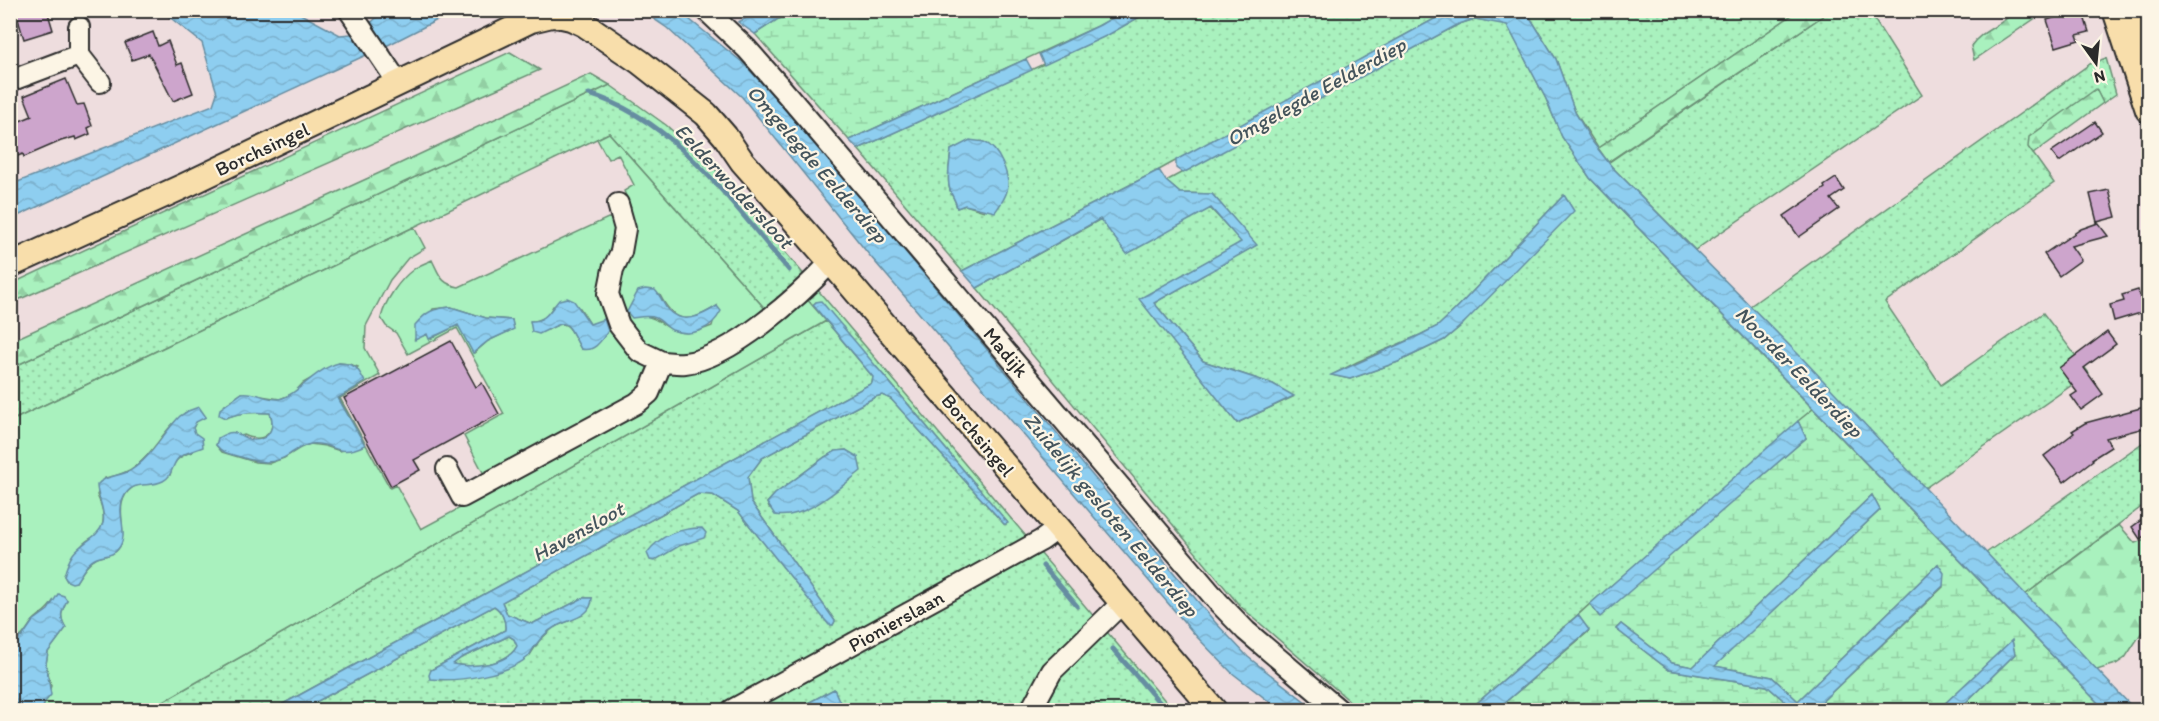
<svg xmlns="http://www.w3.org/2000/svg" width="2159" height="721" viewBox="0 0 2159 721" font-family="Itim,sans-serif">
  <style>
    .grass { fill: url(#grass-dots); stroke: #6a8e74; stroke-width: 1.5; fill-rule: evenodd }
    .forest { fill: url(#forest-firs); stroke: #6a8e74; stroke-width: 1.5 }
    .wetland { fill: url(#wetland-marsh); stroke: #6a8e74; stroke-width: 1.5 }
    .garden { fill: #a9f1be; stroke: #6a8e74; stroke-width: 1.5; fill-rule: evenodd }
    .water { fill: url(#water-waves); stroke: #668da1; stroke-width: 1.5; fill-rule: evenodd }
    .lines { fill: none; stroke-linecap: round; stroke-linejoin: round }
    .stream { stroke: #668da1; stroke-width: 5 }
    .building { fill: #cda5cc; stroke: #2b2b2b; stroke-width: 1.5 }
    .minor-casing { stroke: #2b2b2b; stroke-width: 24 }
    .major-casing { stroke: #2b2b2b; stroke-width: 28 }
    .minor { stroke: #fcf5e5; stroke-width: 20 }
    .major { stroke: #f8deab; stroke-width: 24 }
    .labels { text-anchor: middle; stroke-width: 4.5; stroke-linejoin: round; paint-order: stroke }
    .street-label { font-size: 20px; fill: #2b2b2b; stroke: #fcf5e5 }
    .water-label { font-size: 21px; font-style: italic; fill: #44545c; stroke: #fcf5e5 }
  </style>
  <defs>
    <pattern id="grass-dots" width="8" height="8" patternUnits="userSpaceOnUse" patternTransform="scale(1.5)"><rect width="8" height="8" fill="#a9f1be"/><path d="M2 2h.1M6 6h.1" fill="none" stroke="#92cfa3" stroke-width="1.8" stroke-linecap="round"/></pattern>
    <pattern id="forest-firs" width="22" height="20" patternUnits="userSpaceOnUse" patternTransform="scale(1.5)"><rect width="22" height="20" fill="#a9f1be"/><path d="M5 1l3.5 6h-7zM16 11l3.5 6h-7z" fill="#92cfa3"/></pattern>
    <pattern id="wetland-marsh" width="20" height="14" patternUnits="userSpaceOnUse" patternTransform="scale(1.5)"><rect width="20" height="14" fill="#a9f1be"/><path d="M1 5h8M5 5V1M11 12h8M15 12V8" fill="none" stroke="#92cfa3"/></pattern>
    <pattern id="water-waves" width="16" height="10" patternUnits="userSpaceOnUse" patternTransform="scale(1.5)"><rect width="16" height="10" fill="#8ecef0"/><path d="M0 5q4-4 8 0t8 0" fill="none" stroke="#7bb1ce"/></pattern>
  </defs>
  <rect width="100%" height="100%" fill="#eeddde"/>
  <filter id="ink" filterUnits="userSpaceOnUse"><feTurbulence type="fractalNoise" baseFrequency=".0167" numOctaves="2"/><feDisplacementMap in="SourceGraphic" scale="12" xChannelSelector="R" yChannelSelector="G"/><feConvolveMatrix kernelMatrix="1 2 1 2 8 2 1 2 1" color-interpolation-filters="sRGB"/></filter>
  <g filter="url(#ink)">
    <path class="grass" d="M1150 11H1449L1159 170 962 271 858 149 1107 35ZM970 141 984 211 965 205 957 208C956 200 952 197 950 190 946 178 950 162 951 150Z
      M1526 11H1798L1598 148 1575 112 1556 59Z
      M1830 11H1869L1922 95 1695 250 1608 163Z
      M1475 19 1507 24 1546 99 1562 137 1590 178 1813 409 1469 710H1360L1240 606 977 288 1101 219 1127 253 1210 208 1242 242 1140 299 1237 423 1293 397 1273 384 1203 361 1154 303 1256 245 1212 194 1180 193 1166 181 1459 24ZM1564 195 1462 325 1444 340 1398 362 1350 379 1332 375 1357 362 1420 335 1438 326 1455 310Z
      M2106 58 2116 94 2103 103 2096 90 2029 148 2054 183 1885 302 1941 385 2043 313 2089 373 1925 488 1750 306 2090 64Z
      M610 85 666 125 714 168 806 277 767 311 609 133 11 421V368Z
      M816 288 1173 710H836L841 707 834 689 795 710H301L494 606C502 611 506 621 505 630L431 670 439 680 451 678 530 655 539 641 554 627 583 615 592 598H583L532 624 507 614 502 602 698 494 713 495 738 511 829 624 833 625 835 621 751 502 748 477 762 458 875 397 882 395 891 399 1004 524H1006L1007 522 887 379 816 302 813 305 805 297ZM846 450 845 483 817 503 769 508 767 503 775 494 825 457 836 451Z
      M826 321 873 377 872 383 272 710H148Z
      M2148 439V502L2025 595 1986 553Z
      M509 636 514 639 517 646C507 665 472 668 453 664L461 658Z"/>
    <path class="forest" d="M2015 10 2046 11 1974 60 1971 46C1981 30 2003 26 2015 10Z
      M1798 11H1830L1608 162 1598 148Z
      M510 52 540 70 11 303V284Z
      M591 74 610 85 11 368V341L386 170Z
      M2096 89 2103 103 2033 154 2028 147 2029 137Z
      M2119 525 2135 543 2148 538V623L2125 658 2116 664 2097 670 2025 595Z"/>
    <path class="wetland" d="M817 11H1126L1098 26 849 140 755 34 778 19Z
      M1813 409 2105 710H1958L2015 654 2012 641 1938 710H1813L1943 587 1938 564 1798 701 1772 677 1714 666 1880 510 1872 495 1693 667 1672 663 1621 624 1616 629 1669 670 1767 686 1788 704 1787 710H1749L1744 706 1740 710H1496L1589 631 1578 615 1590 604 1599 616 1806 438 1798 421Z"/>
    <path class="garden" d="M609 133 767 311 736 335 687 356 667 355 650 349 634 335 616 297 632 234 631 208 624 191 634 185 618 154 608 159 597 139ZM660 295C675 325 691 323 717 306L712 326C699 331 686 336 673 330 662 325 659 319 646 316Z
      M608 218 614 219 618 225 602 293 652 363 647 385 629 401 486 478 464 436 504 414 457 328 408 354 396 333 386 326 381 318C385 301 399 280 414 269 419 265 426 263 432 260 440 276 441 284 459 287ZM553 306 580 308 590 324 596 323 581 349C571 331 569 315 548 330L530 321C542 321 548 316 553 306ZM451 307 486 318 512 320 513 329 488 341 474 353 458 325 430 339 427 334 415 339 433 309Z
      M414 227 425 248 408 258 390 280 366 326 365 348 380 375 340 398 390 488 396 485 421 529 640 411 669 370 805 297 826 321 148 710H42L51 686 46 664 48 652 66 628C59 617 61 612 67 600L53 601C47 612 39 614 32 622 25 631 23 639 11 640V421ZM339 363 349 364 358 367 338 397 365 445 340 451 325 446 310 444 300 448 284 458 270 463 255 462 222 452 216 445 244 435C263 444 277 433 270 413 254 412 241 412 225 418V405L242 393 280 399 294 393 303 383ZM188 411 196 422 193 428 194 433 192 452C179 456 173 461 170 475 165 478 159 482 154 483 146 485 139 483 132 488 110 504 131 533 118 549 113 556 105 555 97 558 87 563 82 573 76 582L67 581 64 576C68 563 75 552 84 543 87 540 92 538 96 535 108 524 103 508 97 495L105 478C152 471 154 434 188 411Z"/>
    <path class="water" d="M1126 10 1150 11 1108 35 1044 65 1039 54 1098 26Z
      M162 11H295L340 35 351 34 373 21 383 11H455L390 44 11 219 10 185 213 105 217 93 202 43Z
      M642 11H679L742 62 786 109 1215 622 1248 657 1316 710H1280L1231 672 1197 637 870 256 742 97 667 28Z
      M763 11V10L817 11 778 19 755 34 738 22Z
      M1449 11H1526L1556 59 1575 112 1591 140 1612 167 1803 359 2135 710H2105L1590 178 1562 137 1546 99 1507 25 1475 19 1459 24 1183 173 1176 168V160Z
      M1026 59 1032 70 858 149 849 140Z
      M970 140C974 141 980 141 984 142 999 148 1011 177 1007 191 1005 199 1000 205 995 212L965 205 957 208C956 200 952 197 950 190 946 178 950 162 951 150Z
      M1159 170 1166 181 1180 193 1212 194 1257 245 1154 303 1203 361 1273 384 1294 396 1237 423 1139 299 1241 242 1211 208 1127 254 1100 219 977 288 962 271Z
      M1564 195 1574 211 1462 325 1444 340 1398 362 1350 379 1331 375 1420 335 1438 326 1455 310Z
      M645 289 655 290C661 296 663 304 668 310 683 326 703 315 717 306L721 311C712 329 692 338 672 330 666 327 662 321 656 318 649 315 640 317 632 318L627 312 638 291Z
      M567 298 574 301 590 324 604 319 608 331C601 341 595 352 581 349 564 318 570 319 539 334L532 332 530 321C546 322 550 310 559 300Z
      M821 301 1008 523 1006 524H1004L891 399 882 395 875 397 762 458 748 477 751 502 835 621 833 625H829L738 511 713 495 698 494 502 602 507 614 532 624 583 598H592C592 618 569 619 555 627 548 631 540 639 535 646 532 650 531 654 528 657 507 675 457 682 430 679L429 675 431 670 505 630C506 621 502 611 494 606L301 710H272L872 383 873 377 813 305 816 302ZM509 636 514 639 517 646C508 665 471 668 453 664L461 658Z
      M451 307 486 318 512 320 514 329 488 341 473 353 458 325 429 339 427 334 415 340V325C427 311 432 309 451 307Z
      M339 363C356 364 357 367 365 382L338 398 365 445C335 459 336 442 311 444 303 445 296 450 290 454 274 465 259 463 241 457 231 454 223 454 216 445L218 438C238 425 239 439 254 440 271 440 275 425 270 413 253 412 241 412 225 418L219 415 220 409 242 393C255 391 266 400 279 399 297 396 314 369 339 363Z
      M199 407 206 417 196 422 193 428 195 433 202 438 203 447C196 450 187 452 181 456 171 462 174 476 163 481 148 489 132 478 123 499 116 514 130 535 118 549 113 556 105 555 97 558 87 562 82 573 76 582L72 583 67 581 64 576C66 568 69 560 73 554 82 542 99 537 103 523 106 510 97 498 97 485 105 475 119 477 131 470 151 458 163 433 180 416L188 411Z
      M1798 421 1806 438 1600 617 1590 604Z
      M846 450 858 457 861 471C838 489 806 520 775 515L767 503 775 494 825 457 836 451Z
      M1872 495 1880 510 1715 666 1772 677 1798 701 1938 564 1944 573 1943 586 1813 710H1787L1788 704 1767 686 1669 670 1616 629 1621 624 1672 663 1693 667Z
      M702 528 706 533 704 538 679 546 654 561 650 560 647 553C660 535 681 528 702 528Z
      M58 594 64 596 67 600C61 612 59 617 66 628L48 652 46 664 51 695 45 702 42 710H18L11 690V640L22 637 33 621 48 610Z
      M1578 615 1589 630 1496 710H1469Z
      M2012 640 2015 654 1958 710H1938Z
      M834 689 842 707 836 710H795Z"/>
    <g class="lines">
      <path class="stream" d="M589 94C675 119 733 205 789 270
        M1043 566 1077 606
        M1113 649 1166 710"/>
    </g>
    <path class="building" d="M15 10H47L53 30 24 39Z
      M2083 13 2089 32 2077 35 2079 40 2056 47 2047 20 2066 14 2067 18Z
      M153 32 158 46 168 41 177 65 182 63 193 93 173 101 149 54 132 60 125 43Z
      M66 79 77 105 84 104 92 126 88 128 90 134 76 140 75 137 61 141 24 157 23 154 10 159V125L32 116 24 96Z
      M2095 122 2102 132 2059 162 2051 152Z
      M1836 178 1844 190 1831 199 1839 209 1799 237 1784 216 1825 188 1824 186Z
      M2109 190 2116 217 2097 222 2090 194Z
      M2098 223 2108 236 2071 246 2081 260 2059 276 2044 254 2081 229Z
      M2138 290 2144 312 2114 321 2110 305 2124 301 2122 295Z
      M2107 332 2116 344 2084 368 2103 394 2081 410 2071 396 2077 392 2059 368Z
      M451 341 476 387 482 383 499 414 414 460 420 470 391 486 344 398Z
      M2148 406V427L2106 438 2111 447 2092 459 2093 460 2064 482 2044 456 2074 433 2072 431 2085 423Z
      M2148 515V533L2140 539 2132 527Z"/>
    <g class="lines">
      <defs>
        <path id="minor" d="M349 10 399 84
          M706 10 747 49 784 91 1219 603 1246 631 1339 710
          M79 27V55L100 82
          M10 81 79 55
          M618 204 625 229 621 252 613 269 608 294 619 325 639 351 662 362
          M447 469 462 497 637 403 649 393 662 362C669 362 678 364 685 363 731 358 800 295 831 262
          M732 710 1042 540 1057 529
          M1031 710 1052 671 1122 603"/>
        <path id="major" d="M2115 10 2148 110
          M2133 10 2142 50
          M10 265 184 186 531 20 552 15 562 16 571 18 584 24 640 62 706 114 725 136 742 161 831 262 1214 710"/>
      </defs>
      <use href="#minor" class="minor-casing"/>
      <use href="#major" class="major-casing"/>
      <use href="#minor" class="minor"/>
      <use href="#major" class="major"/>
    </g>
  </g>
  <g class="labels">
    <g class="street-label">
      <text transform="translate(262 149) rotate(-25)" y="7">Borchsingel</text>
      <text transform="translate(1006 352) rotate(50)" y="7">Madijk</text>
      <text transform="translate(978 435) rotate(50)" y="7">Borchsingel</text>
      <text transform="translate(896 621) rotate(-29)" y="7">Pionierslaan</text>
    </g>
    <g class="water-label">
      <text transform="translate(1316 92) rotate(-29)" y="7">Omgelegde Eelderdiep</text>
      <text transform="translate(817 164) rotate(49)" y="7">Omgelegde Eelderdiep</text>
      <text transform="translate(734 186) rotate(47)" y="7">Eelderwoldersloot</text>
      <text transform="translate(1799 372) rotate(46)" y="7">Noorder Eelderdiep</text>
      <text transform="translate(1111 515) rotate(50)" y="7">Zuidelijk gesloten Eelderdiep</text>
      <text transform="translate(578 532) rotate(-29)" y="7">Havensloot</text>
    </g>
  </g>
  <rect width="2159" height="721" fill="none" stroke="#fcf5e5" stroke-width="36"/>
  <rect x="18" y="18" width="2123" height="685" fill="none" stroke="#2b2b2b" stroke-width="2" filter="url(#ink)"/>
  <g transform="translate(2096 63) rotate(165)" stroke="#fcf5e5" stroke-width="4.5" paint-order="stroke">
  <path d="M0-4.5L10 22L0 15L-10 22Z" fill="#2b2b2b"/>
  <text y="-9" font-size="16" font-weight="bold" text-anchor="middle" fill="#2b2b2b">N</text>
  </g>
</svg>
